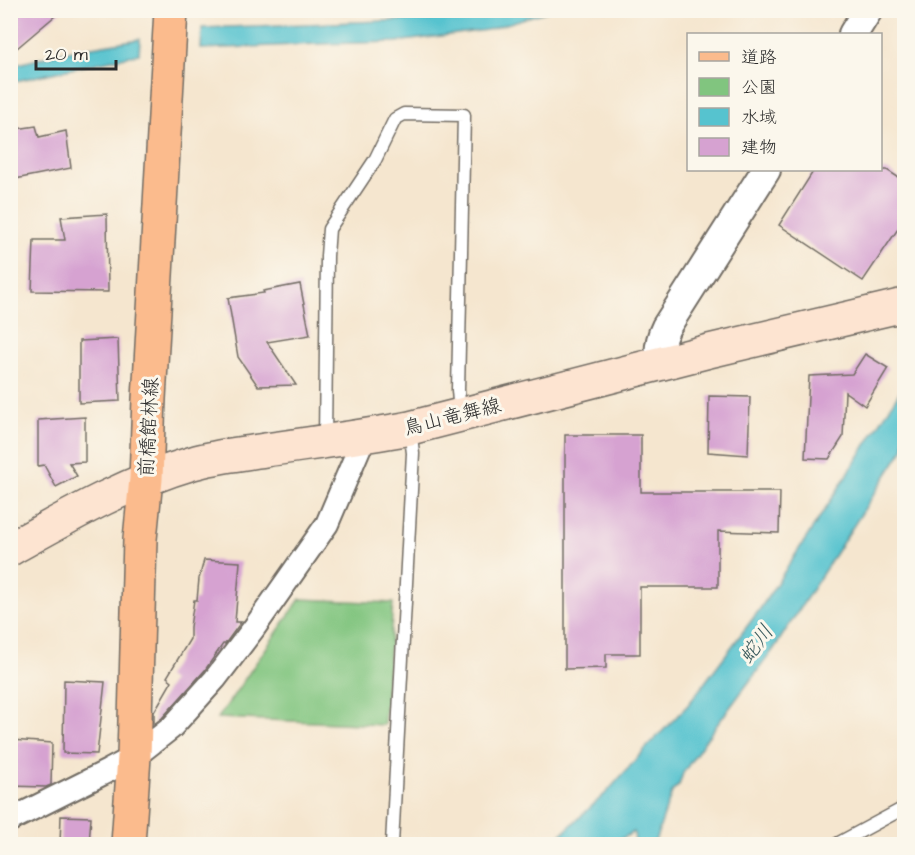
<svg xmlns="http://www.w3.org/2000/svg" width="915" height="855" viewBox="0 0 915 855" font-family="'Architects Daughter','Klee One',sans-serif">
  <style>
    .green { fill: #81c57f; stroke: #567855; stroke-width: 1.5 }
    .water { fill: #56c3cf; stroke: #40777d; stroke-width: 1.5 }
    .building { fill: #d6a2d1 }
    .lines { fill: none; stroke-linecap: round; stroke-linejoin: round }
    .service-casing { stroke: #726c64; stroke-width: 15 }
    .minor-casing { stroke: #726c64; stroke-width: 26 }
    .tertiary-casing { stroke: #726c64; stroke-width: 32 }
    .secondary-casing { stroke: #726c64; stroke-width: 36 }
    .primary-casing { stroke: #726c64; stroke-width: 36 }
    .service { stroke: #fff; stroke-width: 12 }
    .minor { stroke: #fff; stroke-width: 22 }
    .tertiary { stroke: #fff; stroke-width: 28 }
    .secondary { stroke: #fde4d1; stroke-width: 33 }
    .primary { stroke: #fbbb8d; stroke-width: 33 }
    .labels { text-anchor: middle; stroke-width: 6; stroke-linejoin: round; paint-order: stroke }
    .street-label { font-size: 20px; fill: #2b2b2b; stroke: #fbf7ec }
    .water-label { font-size: 21px; font-style: italic; fill: #38595c; stroke: #fbf7ec }
  </style>
  <rect width="100%" height="100%" fill="#fbf7ec"/>
  <filter id="ink" filterUnits="userSpaceOnUse"><feTurbulence type="fractalNoise" baseFrequency=".0167" numOctaves="2"/><feDisplacementMap in="SourceGraphic" scale="12" xChannelSelector="R" yChannelSelector="G"/><feConvolveMatrix kernelMatrix="1 2 1 2 8 2 1 2 1" color-interpolation-filters="sRGB"/></filter>
  <filter id="wash" filterUnits="userSpaceOnUse"><feTurbulence type="fractalNoise" baseFrequency=".008" numOctaves="4" result="noise"/><feDisplacementMap in="SourceGraphic" scale="24" xChannelSelector="R" yChannelSelector="G"/><feGaussianBlur stdDeviation="1.35" result="paint"/><feColorMatrix in="noise" values="0 0 0 0 0 0 0 0 0 0 0 0 0 0 0 0 0 1.4 0 .05"/><feComposite in="paint" operator="in"/></filter>
  <g filter="url(#wash)">
    <rect width="100%" height="100%" fill="#f5e6cf"/>
    <path class="green" d="M300 599 393 603 384 725 218 718Z"/>
    <path class="water" d="M479 10 548 11 487 30 396 42 318 44 201 49 202 28 433 19Z
      M140 39 139 54 11 82V66L68 51Z
      M904 385V448L773 650 707 738 683 773 679 785 672 792 654 844H635L634 832 611 844H549L554 841 607 792 647 747 688 705 760 609 833 497Z"/>
    <g id="blocks">
      <path class="building" d="M10 10H62L10 54Z
        M36 126 39 137 66 131 71 168 10 180V130Z
        M814 170H887L904 181V220L863 281 779 225Z
        M107 214 108 292 32 291 34 240H65L61 217Z
        M300 284 310 335 267 342 296 385 258 386 238 357 228 298 264 293 263 291Z
        M118 339 120 401 79 403V341Z
        M865 354 888 368 865 406 845 392 843 437 829 459 805 458 809 376 852 374Z
        M709 396 750 397 748 455 708 452Z
        M85 417V462L69 463 77 476 56 487 44 465 38 466V420Z
        M565 435H641V492H780L779 533 718 531V587H640V654H606V668L565 669Z
        M204 560 240 562 235 622H241L225 644H223L205 670 162 718 154 724V712L172 681 167 677 190 639V627L194 600H197L199 579Z
        M64 680 105 682 97 754 63 753Z
        M11 740 52 743 51 785 46 787 10 786Z
        M61 816 91 817 89 844H60Z"/>
    </g>
  </g>
  <g filter="url(#ink)">
    <use href="#blocks" fill-opacity="0" stroke="#726c64" stroke-width="1.5"/>
    <g class="lines">
      <defs>
        <path id="service" d="M325 440 327 256 329 229 375 160 395 119 404 114 464 115 458 390 460 413
          M392 844 413 453 410 429
          M837 844 904 808"/>
        <path id="minor" d="M10 820 108 771 134 757 171 728 215 679 254 628 327 524 364 437"/>
        <path id="tertiary" d="M853 34 868 10
          M660 363C658 349 660 339 666 327L766 170"/>
        <path id="secondary" d="M10 549C69 516 128 482 193 463 216 456 241 454 265 450 313 443 362 437 410 428L709 351 904 305"/>
        <path id="primary" d="M128 844 134 757 140 539 146 479 149 399 171 10"/>
      </defs>
      <use href="#service" class="service-casing"/>
      <use href="#minor" class="minor-casing"/>
      <use href="#tertiary" class="tertiary-casing"/>
      <use href="#secondary" class="secondary-casing"/>
      <use href="#primary" class="primary-casing"/>
      <use href="#service" class="service"/>
      <use href="#minor" class="minor"/>
      <use href="#tertiary" class="tertiary"/>
      <use href="#secondary" class="secondary"/>
      <use href="#primary" class="primary"/>
    </g>
  </g>
  <g class="labels">
    <g class="street-label">
      <text transform="translate(452 416) rotate(-14)" y="7">鳥山竜舞線</text>
      <text transform="translate(148 427) rotate(-87)" y="7">前橋館林線</text>
    </g>
    <g class="water-label">
      <text transform="translate(756 644) rotate(-54)" y="7">蛇川</text>
    </g>
  </g>
  <rect width="915" height="855" fill="none" stroke="#fbf7ec" stroke-width="36"/>
  <rect x="687" y="33" width="195" height="138" fill="#fbf7ec" stroke="#a8a59f" stroke-width="1.5"/>
  <rect x="699" y="52" width="30" height="9" fill="#fbbb8d" stroke="#a8a59f" stroke-width="1.5"/>
  <text x="741" y="63" font-size="18" fill="#2b2b2b">道路</text>
  <rect x="699" y="78" width="30" height="18" fill="#81c57f" stroke="#a8a59f" stroke-width="1.5"/>
  <text x="741" y="93" font-size="18" fill="#2b2b2b">公園</text>
  <rect x="699" y="108" width="30" height="18" fill="#56c3cf" stroke="#a8a59f" stroke-width="1.5"/>
  <text x="741" y="123" font-size="18" fill="#2b2b2b">水域</text>
  <rect x="699" y="138" width="30" height="18" fill="#d6a2d1" stroke="#a8a59f" stroke-width="1.5"/>
  <text x="741" y="153" font-size="18" fill="#2b2b2b">建物</text>
  <path d="M36 60v9h80v-9" fill="none" stroke="#2b2b2b" stroke-width="3"/>
  <text x="45" y="60" font-size="18" fill="#2b2b2b" stroke="#fbf7ec" stroke-width="4.5" paint-order="stroke">20 m</text>
</svg>
